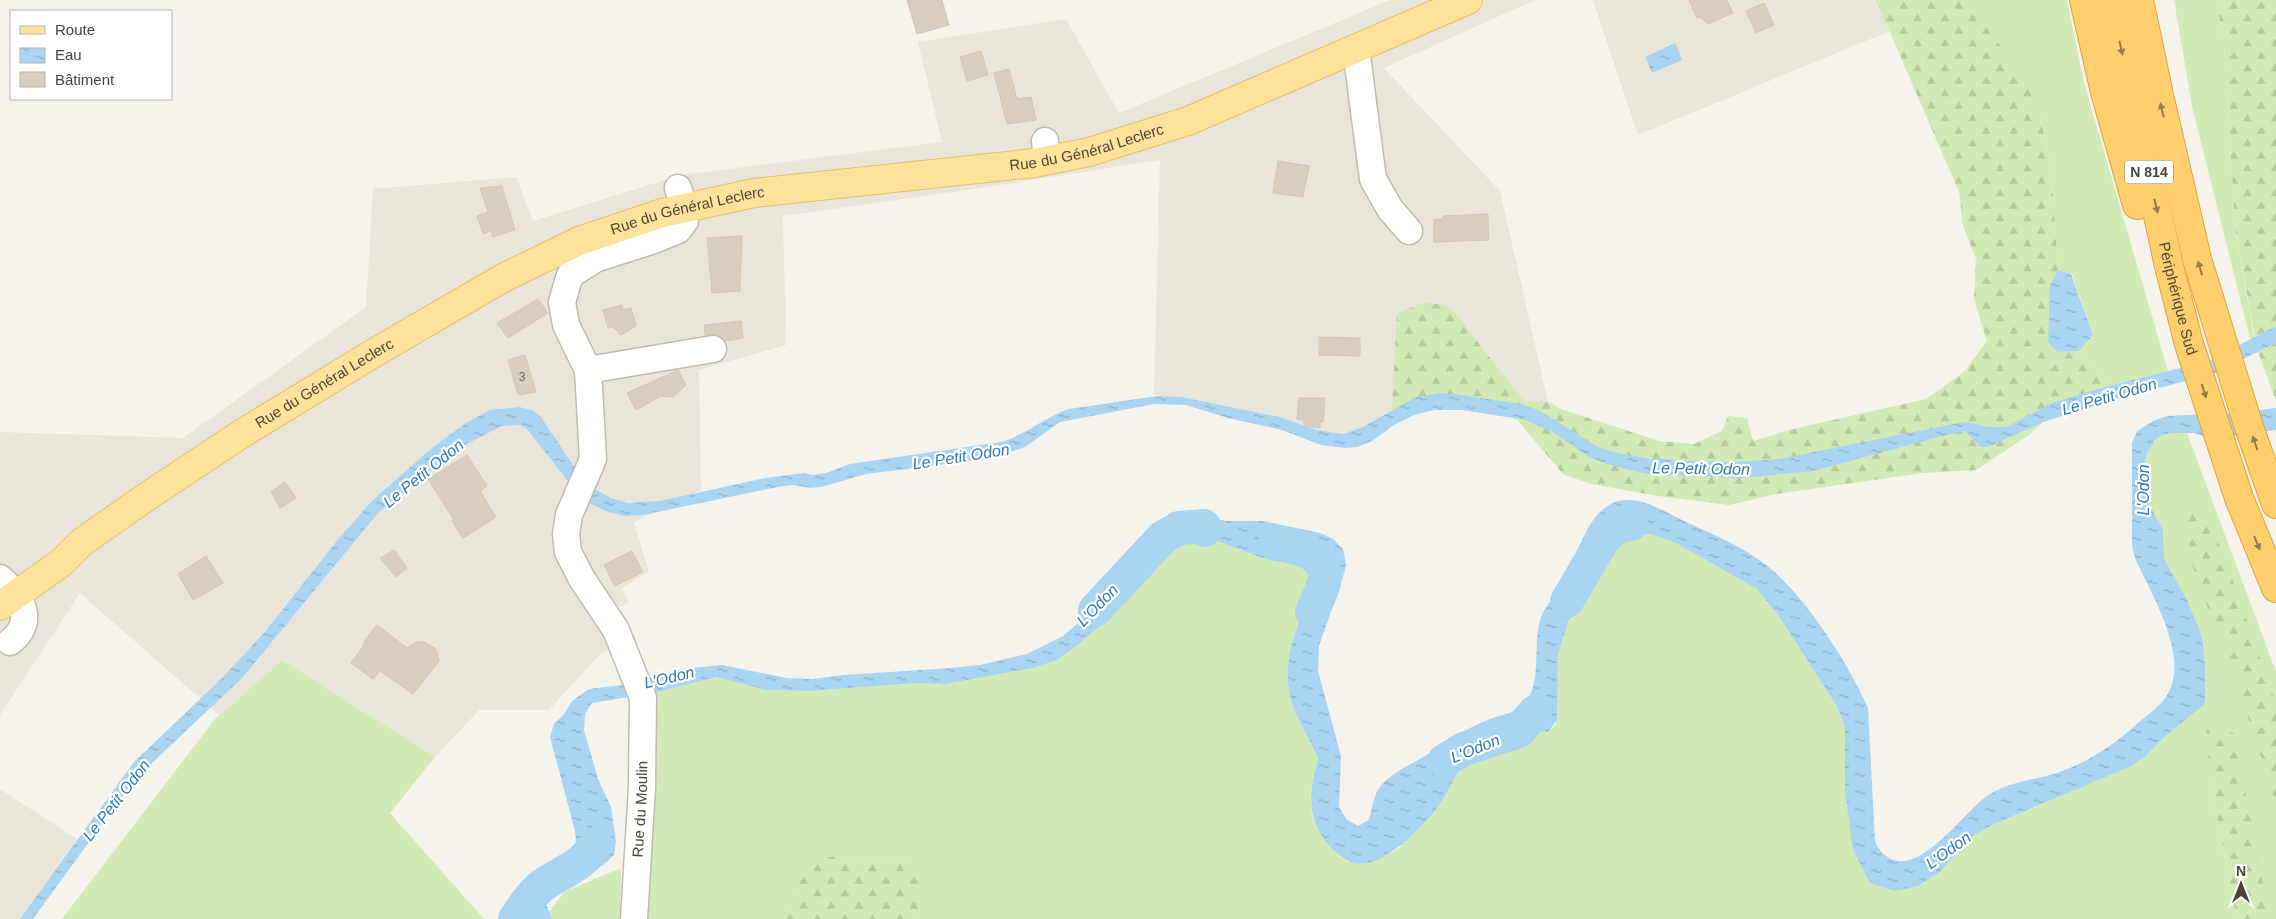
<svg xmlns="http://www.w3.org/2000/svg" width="2276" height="919" viewBox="0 0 2276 919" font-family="Helvetica,sans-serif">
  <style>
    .residential { fill: #eae5da }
    .grass { fill: #d2eab5 }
    .forest { fill: url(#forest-firs) }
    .water { fill: url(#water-ripples) }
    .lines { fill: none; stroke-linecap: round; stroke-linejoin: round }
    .river { stroke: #a9d4f2; stroke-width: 34 }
    .building { fill: #d8cfc1; stroke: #d3c7b4 }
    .minor-casing { stroke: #c2bbae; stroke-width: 29 }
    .major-casing { stroke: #e6c16a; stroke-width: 30 }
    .highway-casing { stroke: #e0a43c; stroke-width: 30 }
    .minor { stroke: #fff; stroke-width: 26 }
    .major { stroke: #ffe39c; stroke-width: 28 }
    .highway { stroke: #ffcf6e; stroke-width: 28 }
    .oneway { fill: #937c4e }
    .labels { text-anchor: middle; stroke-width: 4.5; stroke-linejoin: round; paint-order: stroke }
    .number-label { font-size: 12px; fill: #6e675b }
    .shield { fill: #fff; stroke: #817c74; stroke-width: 1 }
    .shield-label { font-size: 14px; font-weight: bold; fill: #4b4439 }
    .street-label { font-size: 15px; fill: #4b4439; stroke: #fff }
    .water-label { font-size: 16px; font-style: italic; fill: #2e7ab2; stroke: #fff }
  </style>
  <defs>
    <pattern id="forest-firs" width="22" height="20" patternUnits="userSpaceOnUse" patternTransform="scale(1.25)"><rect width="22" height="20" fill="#d2eab5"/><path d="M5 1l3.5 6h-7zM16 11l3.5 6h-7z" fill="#b6ca9c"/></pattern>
    <pattern id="water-ripples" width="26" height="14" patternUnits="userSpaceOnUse" patternTransform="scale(1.25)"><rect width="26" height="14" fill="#a9d4f2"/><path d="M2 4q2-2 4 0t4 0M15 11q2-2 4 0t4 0" fill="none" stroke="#8caec5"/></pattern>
  </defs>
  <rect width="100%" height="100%" fill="#f6f3ec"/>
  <path class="residential" d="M1390 0H1535L1384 68 1500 191 1548 402 1434 400 1361 444 1154 394 1160 160 974 189 783 216 786 345 699 370 701 490 634 522 649 572 622 588 629 602 616 609 631 639 601 653 549 710H479L435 757 282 660 219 715 80 593 0 715V432L183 438 366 307 373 189 516 177 533 221 681 175 942 142 918 42 1066 19 1119 113Z
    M1593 0H1876L1890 31 1638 135Z
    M0 789 80 841 33 919H0Z"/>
  <path class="grass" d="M1965 0H2067L2084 83 2168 371 2112 385 2079 351 2093 335 2072 274 2058 270 2051 167 2039 110Z
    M2174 0H2216L2224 42 2235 226 2254 337 2250 339 2192 106Z
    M2170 433H2187L2276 672V919H2270L2207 729 2211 788 2237 919H920L917 865 904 860 869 863 838 856 799 882 785 919H642L654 693 716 677 766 690 809 691 916 683 946 684 1057 660 1080 643 1181 543C1197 540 1212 538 1227 544 1241 549 1253 556 1267 558 1287 560 1312 547 1326 565 1307 607 1276 654 1292 703 1298 722 1311 740 1318 759 1304 806 1308 830 1347 862L1388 854 1398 849 1434 811 1472 752 1488 740 1528 731 1548 732 1556 724 1558 655 1572 609 1594 552 1612 540 1632 534H1650L1674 542 1757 589 1778 615 1838 708 1845 728 1853 850 1918 886 1941 871 1973 836 1992 825 2036 807 2146 756 2163 738 2205 704V665L2202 637 2164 559 2163 530 2148 502 2144 468 2146 455 2154 441 2160 436Z
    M282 660 435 757 390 813 484 919H62L215 719Z
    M621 868 620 919H544L564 892Z"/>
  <path class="forest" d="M1876 0H1965L2020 71 2039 110 2051 167 2058 270 2050 286 2058 352 2079 351 2112 385 2098 391 2043 422 2029 435 1976 470 1923 473 1776 494 1729 505 1658 496 1591 484 1563 474 1501 401 1440 393 1392 410 1397 313 1426 302 1450 307 1524 401 1548 402 1561 409 1659 441 1694 444 1722 431 1728 416 1747 418 1753 441 1797 428 1926 399 1964 372 1987 341 1974 299 1976 259 1963 226 1959 192Z
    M2216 0H2276V340L2256 344 2235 226 2224 42Z
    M2276 343V401L2258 352Z
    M2201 506 2208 517 2230 572 2276 704V808L2267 768 2256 747 2238 678 2204 599 2187 550 2184 522 2189 510Z
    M2206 729 2234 733 2270 919H2237L2211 788Z
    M838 856 869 863 904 860 918 865 920 919H785L799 882 814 859Z"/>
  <path class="water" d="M1675 43 1682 60 1652 73 1645 57Z
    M2058 270 2071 274 2093 335 2079 351 2058 352 2048 342 2050 286Z
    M2276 326V343L2213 374 2120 398 2043 422 1988 447H1981L1965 431 1938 437 1813 471 1740 478 1719 477 1658 475 1637 472 1604 463 1588 456 1553 432 1526 420 1462 410H1434L1414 415 1394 425 1372 441 1357 447 1345 448 1321 445 1282 430 1228 418 1186 405 1154 404 1060 422 1025 447 994 458 866 474 821 487 811 488 792 485 777 487 643 515 626 516 608 512 583 500 527 429 520 425 502 426 459 448 378 513 242 678 134 780 33 919H20L134 762 221 679 265 632 336 542 372 501 432 448 466 423 490 410 519 407 532 410 541 417 573 465 592 488 611 498 628 503 660 501 765 478 804 473 813 475 826 473 850 464 1001 442C1025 435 1045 417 1069 409L1157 396 1181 397 1280 417 1316 430 1343 434 1363 427 1416 397 1440 393 1454 394 1521 404 1533 408 1550 417 1596 446 1613 452 1650 459 1736 462 1779 459 1958 423 1968 422 1988 427H2006L2052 403 2112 385 2209 361Z
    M2276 408V430L2242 435 2207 437 2193 433H2170L2160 436 2154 441 2146 455 2144 468 2148 502 2163 530 2164 559 2188 602 2202 637 2205 665V704L2163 738 2146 756 2129 767 1992 825 1973 836 1941 871 1918 886 1895 891 1870 883 1853 850 1845 792V728L1838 708 1778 615 1757 589 1674 542 1650 534H1632L1612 540 1594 553 1572 609 1558 655 1557 720 1548 732C1530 731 1504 732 1488 740 1464 751 1451 791 1434 812 1419 829 1403 846 1383 857 1370 864 1355 868 1342 857 1330 848 1322 839 1316 825 1307 803 1312 781 1318 759 1311 740 1298 722 1292 703 1276 654 1307 607 1326 564L1320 558 1313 556 1263 558 1217 541 1197 539 1181 543 1127 601 1080 643 1057 660 1032 668 946 684 916 683 809 691 766 690 716 677 654 693 592 703 585 714 584 730 598 779 611 807 616 842 614 855 603 865 553 893 545 902 552 919H518C535 903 565 880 574 858 577 850 576 840 575 831L550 737 554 724 564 714 572 701 589 689 630 684 681 669 722 665 787 678 811 679 844 675 951 668 980 665 1027 654 1063 636 1077 624 1152 551 1171 529 1209 517 1225 521H1263L1320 533 1333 539 1343 549 1346 565 1343 577 1319 646 1318 671 1341 756 1339 807 1346 819 1358 826 1369 820C1372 810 1373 796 1380 787 1391 773 1410 765 1425 756 1445 743 1463 730 1485 721 1498 715 1515 714 1524 704 1543 684 1532 642 1541 617 1544 608 1553 599 1558 591 1571 569 1584 527 1600 512 1624 488 1653 505 1678 518 1704 531 1734 542 1758 559 1801 588 1847 661 1868 708L1875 842C1904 897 1958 819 1983 799 2008 780 2037 781 2065 770 2093 759 2116 743 2138 723 2147 715 2159 707 2166 697 2192 659 2151 594 2135 558L2132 546V443L2137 431 2155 420 2168 416 2245 412Z"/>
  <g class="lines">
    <path class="river" d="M1275 544C1297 547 1330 553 1324 582 1322 592 1316 602 1312 612
      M1567 601 1604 538 1618 526 1631 524
      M1095 610 1162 538 1179 528 1204 526 1205 530
      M1444 761 1464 749 1519 731 1535 712
      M515 919C523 907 531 894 543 885 563 871 584 865 596 844"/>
  </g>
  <path class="building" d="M907 0H942L949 25 917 34Z
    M1689 0H1727L1733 13 1708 24 1700 17 1697 18Z
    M1764 3 1774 25 1756 33 1746 11Z
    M981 51 988 75 967 81 960 57Z
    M1009 69 1017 99 1031 97 1036 120 1007 124 994 73Z
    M1278 161 1309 166 1303 197 1273 193Z
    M502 186 515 230 493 237 491 231 483 234 477 216 488 212 480 188Z
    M1488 214 1489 240 1434 242V219H1443V216Z
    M742 236 740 291 712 293 707 238Z
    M538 299 548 313 508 338 497 323Z
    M622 305 623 310 631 308 636 326 621 335 613 327 608 328 603 310Z
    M741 321 743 338 725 341 718 335H705L704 325Z
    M1319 337 1360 338V356L1319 355Z
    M525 355 536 392 518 395 508 360Z
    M678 370 686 385 673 397 661 396 636 410 627 393Z
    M1299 398H1325L1323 422H1320V428L1304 426V420L1297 419Z
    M467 455 487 486 480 491 496 517 463 538 452 521 454 520 428 479Z
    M285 482 296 498 280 508 271 492Z
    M394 550 407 568 396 577 380 558Z
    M632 551 643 572 615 586 604 565Z
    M206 556 223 583 193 600 178 574Z
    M377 625 407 648 417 642H424L436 649 439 661 436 665 413 694 380 671 373 679 351 663 364 645V641Z"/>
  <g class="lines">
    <defs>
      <g id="minor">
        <path d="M1356 49 1373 179 1390 209 1409 231"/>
        <path d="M1045 141 1047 160"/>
        <path d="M588 370 713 349"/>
        <path d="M0 578C21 596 37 621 10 642"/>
        <path id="s1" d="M634 919 642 787 643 698 616 630 582 579 568 552 566 534 569 515 593 459 588 370 566 325 562 302 570 275 595 259 654 240 678 230 685 221 684 207 678 188"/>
      </g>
      <g id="major">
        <path id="s2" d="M0 606 61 563 82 542 152 493 246 431 374 353 503 278 579 241 662 213 754 193 1034 163 1089 152 1188 121 1468 0"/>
      </g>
      <g id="highway">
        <path d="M2084 0 2105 92 2137 205"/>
        <path id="s3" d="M2111 0 2169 266 2189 344 2239 498 2276 588"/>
        <path d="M2139 0 2159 95 2197 259 2248 424 2276 504"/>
      </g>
    </defs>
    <use href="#minor" class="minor-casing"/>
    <use href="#major" class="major-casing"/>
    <use href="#highway" class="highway-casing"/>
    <use href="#minor" class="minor"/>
    <use href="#major" class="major"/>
    <use href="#highway" class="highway"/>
  </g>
  <defs><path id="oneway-solid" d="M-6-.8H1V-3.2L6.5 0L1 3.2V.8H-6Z" transform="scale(1.25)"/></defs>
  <g class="oneway">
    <use href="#oneway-solid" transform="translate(2121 48) rotate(77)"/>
    <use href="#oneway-solid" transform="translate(2162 110) rotate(-103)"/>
    <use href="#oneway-solid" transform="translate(2156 206) rotate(77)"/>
    <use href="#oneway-solid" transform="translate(2200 268) rotate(-106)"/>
    <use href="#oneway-solid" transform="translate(2204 391) rotate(72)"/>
    <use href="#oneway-solid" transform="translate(2255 443) rotate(-108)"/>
    <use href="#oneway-solid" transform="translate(2257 543) rotate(68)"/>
  </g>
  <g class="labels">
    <g class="number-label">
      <text x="522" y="381">3</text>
    </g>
    <rect class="shield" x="2125" y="160.5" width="48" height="23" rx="4"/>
    <g class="shield-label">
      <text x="2149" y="177">N 814</text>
    </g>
    <g class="street-label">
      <text dy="5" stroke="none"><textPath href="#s2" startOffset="1204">Rue du Général Leclerc</textPath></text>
      <text dy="5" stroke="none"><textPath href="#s2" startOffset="799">Rue du Général Leclerc</textPath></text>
      <text dy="5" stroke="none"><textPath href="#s3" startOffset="306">Périphérique Sud</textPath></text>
      <text dy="5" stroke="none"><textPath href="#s2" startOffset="394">Rue du Général Leclerc</textPath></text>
      <text dy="5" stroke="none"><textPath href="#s1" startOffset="110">Rue du Moulin</textPath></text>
    </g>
    <g class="water-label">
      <text transform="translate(2109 396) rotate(-16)" y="6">Le Petit Odon</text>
      <text transform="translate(961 456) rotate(-9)" y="6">Le Petit Odon</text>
      <text transform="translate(1701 468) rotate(1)" y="6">Le Petit Odon</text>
      <text transform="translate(423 473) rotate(-39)" y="6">Le Petit Odon</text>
      <text transform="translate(2143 490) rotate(-90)" y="6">L'Odon</text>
      <text transform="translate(1097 605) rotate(-46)" y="6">L'Odon</text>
      <text transform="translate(669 677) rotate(-13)" y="6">L'Odon</text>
      <text transform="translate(1475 748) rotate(-22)" y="6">L'Odon</text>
      <text transform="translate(116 800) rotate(-52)" y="6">Le Petit Odon</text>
      <text transform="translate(1948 850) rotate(-36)" y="6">L'Odon</text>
    </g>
  </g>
  <rect x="10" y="10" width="162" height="90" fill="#ffffff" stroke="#b7b4b0"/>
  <rect x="20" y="26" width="25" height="8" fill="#ffe39c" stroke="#b7b4b0"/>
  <text x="55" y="35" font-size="15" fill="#4b4439">Route</text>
  <rect x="20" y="48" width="25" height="15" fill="url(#water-ripples)" stroke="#b7b4b0"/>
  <text x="55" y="60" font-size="15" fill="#4b4439">Eau</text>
  <rect x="20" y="72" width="25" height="15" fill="#d8cfc1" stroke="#b7b4b0"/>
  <text x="55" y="85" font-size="15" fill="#4b4439">Bâtiment</text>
  <g transform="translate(2241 884)" stroke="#ffffff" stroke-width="4" paint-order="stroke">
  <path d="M0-4L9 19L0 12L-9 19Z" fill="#4b4439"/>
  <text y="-8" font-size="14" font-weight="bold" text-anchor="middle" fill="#4b4439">N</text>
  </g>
</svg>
